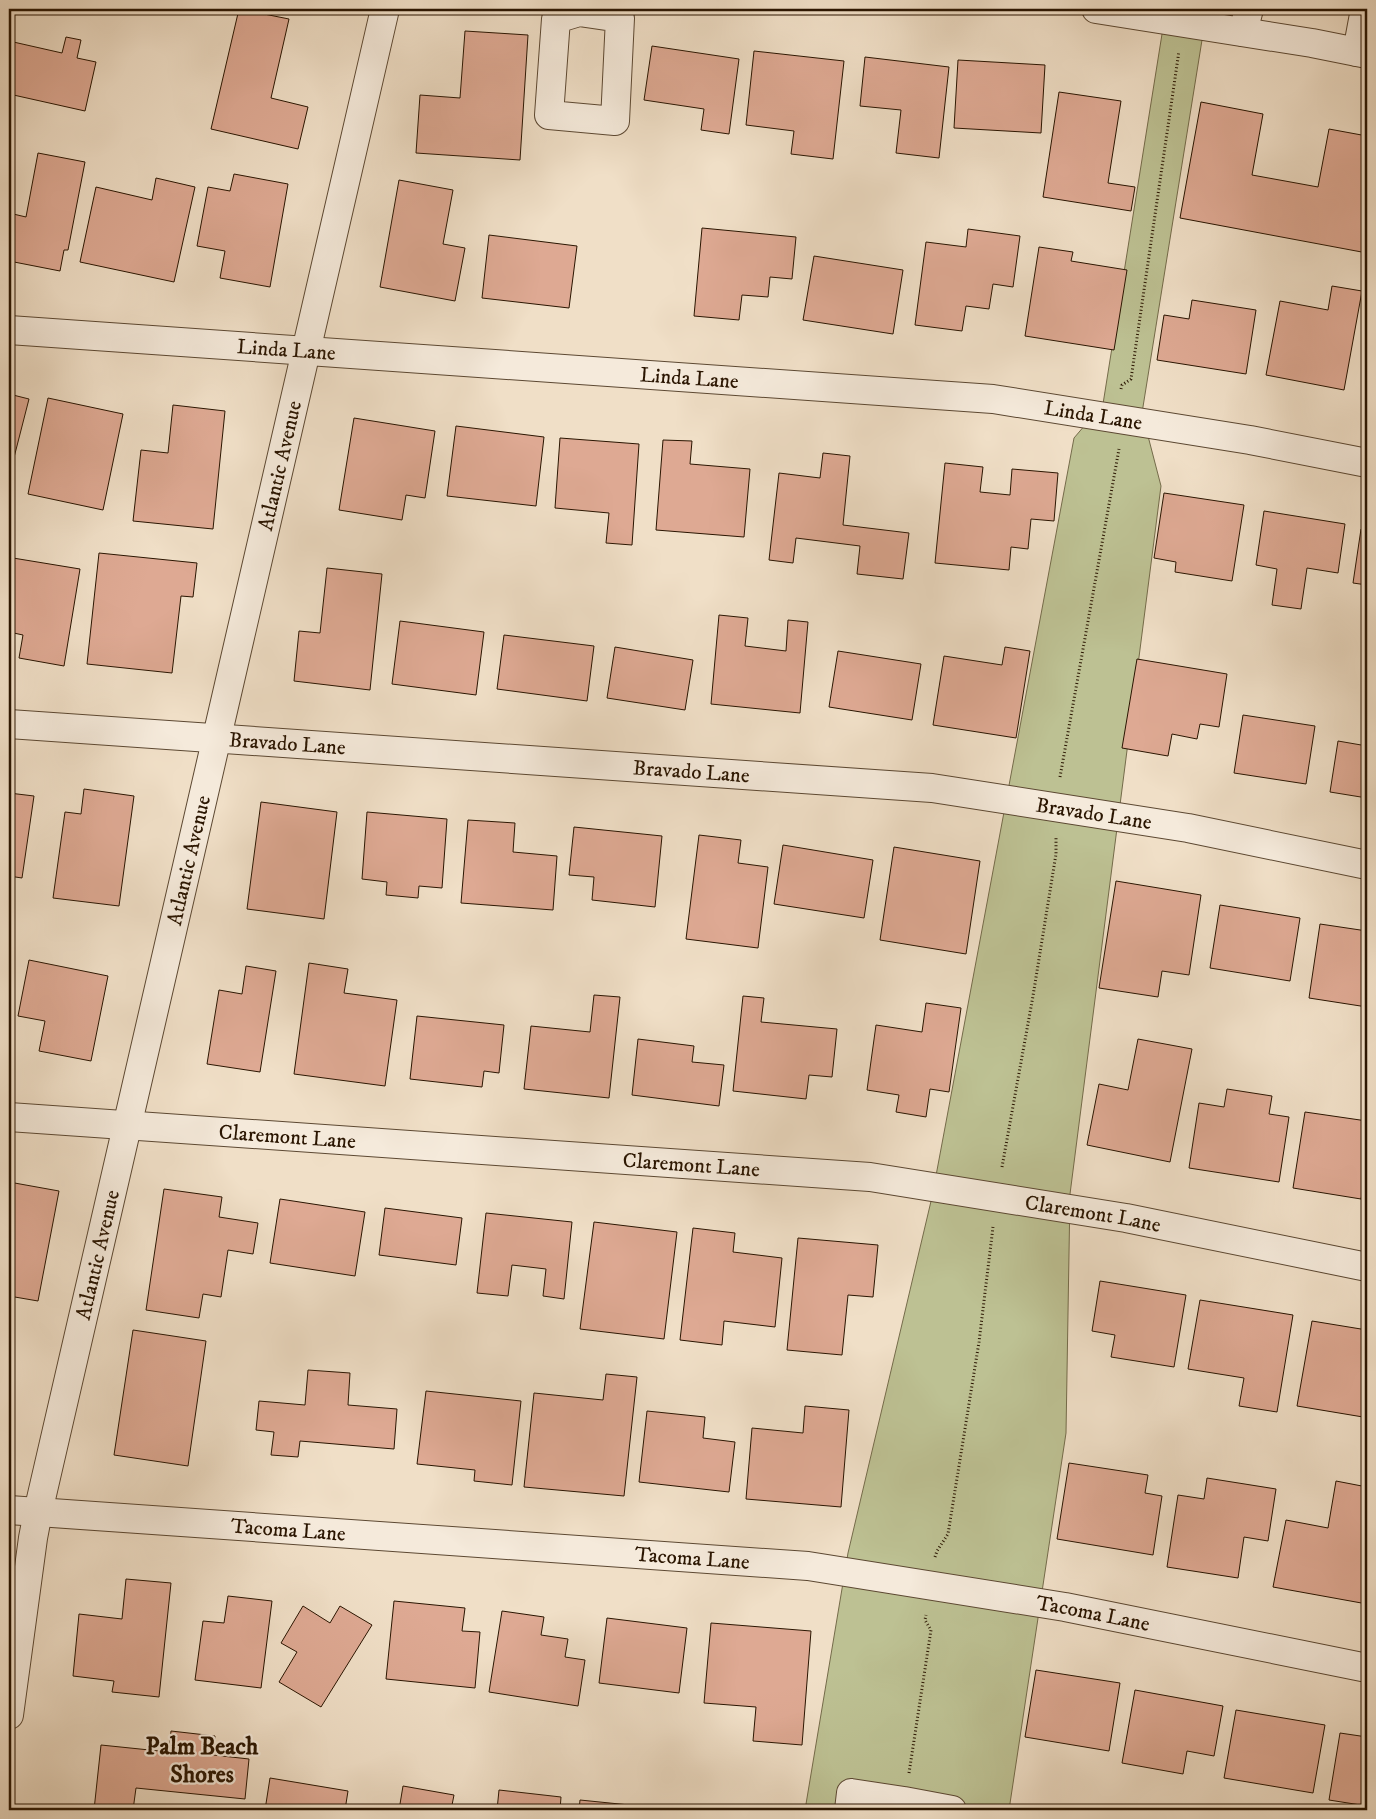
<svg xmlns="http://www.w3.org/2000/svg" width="1376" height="1819" viewBox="0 0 1376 1819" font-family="'IM FELL DW Pica',serif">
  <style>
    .green { fill: #bdc193; stroke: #746b4a }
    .building { fill: #dea993; stroke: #2a1501 }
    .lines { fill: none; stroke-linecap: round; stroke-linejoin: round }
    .minor-casing { stroke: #5c4832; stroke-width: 30 }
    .path { stroke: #2a1501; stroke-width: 3; stroke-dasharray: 1 2.5; stroke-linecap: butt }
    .minor { stroke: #f5eadb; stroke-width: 28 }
    .labels { text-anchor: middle; stroke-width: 4.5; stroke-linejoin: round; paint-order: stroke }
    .street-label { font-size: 21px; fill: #2a1501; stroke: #f5eadb }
    .quarter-label { font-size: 24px; font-weight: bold; fill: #2a1501; stroke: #f5eadb }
  </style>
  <rect width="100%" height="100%" fill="#f0dfc7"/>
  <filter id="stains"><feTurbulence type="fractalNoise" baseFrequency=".004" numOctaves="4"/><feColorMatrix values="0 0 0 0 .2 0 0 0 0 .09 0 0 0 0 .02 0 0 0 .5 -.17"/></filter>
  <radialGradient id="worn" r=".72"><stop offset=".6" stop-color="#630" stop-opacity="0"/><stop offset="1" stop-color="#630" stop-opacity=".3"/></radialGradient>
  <path class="green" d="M1166 9H1207L1142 413 1161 486 1070 1194 1066 1433 1009 1810H805L848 1553 932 1197 1074 438 1103 404Z"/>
  <path class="building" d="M239 9 289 19 271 98 308 107 298 149 211 129Z
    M465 31 528 35 520 160 416 153 420 95 460 98Z
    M66 37 81 40 77 58 96 62 85 111 9 94V41L62 53Z
    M652 46 739 59 729 134 701 130 704 109 644 100Z
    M754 51 844 61 833 159 791 154 794 131 746 125Z
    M865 57 949 67 939 158 896 153 901 110 860 106Z
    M958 60 1045 65 1041 133 954 128Z
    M1059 92 1121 101 1108 183 1135 187 1131 211 1043 197Z
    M1201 102 1263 114 1252 175 1318 187 1329 129 1367 136V253L1180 218Z
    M38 153 85 162 68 250H64L60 271 9 261V213L26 217Z
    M234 174 288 184 270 287 220 278 225 251 197 246 208 187 230 191Z
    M156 178 195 187 174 282 80 262 96 187 152 200Z
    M399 180 453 190 443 244 465 248 455 301 380 287Z
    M702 228 796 237 792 279 770 277 768 297 742 295 739 320 694 316Z
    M968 229 1020 236 1013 287 993 284 989 309 966 306 962 331 915 325 926 242 966 247Z
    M489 235 577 246 569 308 482 298Z
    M1039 247 1073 252 1071 261 1127 270 1114 350 1025 336Z
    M814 256 903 270 893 334 803 320Z
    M1332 286 1362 291 1344 390 1266 375 1280 301 1328 310Z
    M1192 300 1256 310 1246 374 1157 360 1164 315 1189 319Z
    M9 394 29 399 9 477Z
    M48 398 123 414 103 510 28 494Z
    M173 405 225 411 213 529 133 521 141 450 168 453Z
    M354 418 435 431 425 498 406 495 402 520 339 510Z
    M456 426 544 437 536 506 447 496Z
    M560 438 639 444 632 545 606 543 609 513 555 508Z
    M663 440 692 441 690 464 750 469 744 537 656 530Z
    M823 453 850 456 843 525 909 533 903 579 857 574 860 546 796 538 793 563 769 560 779 473 820 478Z
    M945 463 983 467 980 492 1010 495 1012 469 1058 473 1054 521 1031 519 1028 549 1011 547 1009 570 935 563Z
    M1164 493 1244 505 1232 581 1175 572 1176 562 1154 558Z
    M1264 511 1345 524 1338 573 1307 568 1301 609 1272 605 1277 569 1256 565Z
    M1361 529 1367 530V585L1353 583Z
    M99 553 197 563 193 597 181 596 172 673 87 664Z
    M13 558 80 569 64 666 19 658 23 635 9 632V584Z
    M327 568 382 574 370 690 294 681 299 631 320 633Z
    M719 615 748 618 745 646 786 651 788 620 808 622 800 713 711 704Z
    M400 621 484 632 476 695 392 684Z
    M504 635 594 646 587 701 497 689Z
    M615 647 693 660 685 710 607 698Z
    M1005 647 1030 651 1016 738 933 725 944 656 1002 665Z
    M838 651 921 664 912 720 829 707Z
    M1137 659 1227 674 1219 727 1200 724 1197 739 1172 734 1168 756 1122 748Z
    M1243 715 1315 726 1306 784 1234 773Z
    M1338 741 1367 746V798L1330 792Z
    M84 789 134 796 119 906 53 898 65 812 81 814Z
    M9 793 34 796 22 878 9 876Z
    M261 802 337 812 324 919 247 909Z
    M367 812 447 819 442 888 419 886 418 898 386 895 387 882 362 879Z
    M468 820 515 823 513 852 557 856 553 910 461 903Z
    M574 827 662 836 655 907 592 900 594 877 569 875Z
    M699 835 741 840 738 863 768 867 758 948 686 939Z
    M783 845 873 860 864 918 774 904Z
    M894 847 980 861 966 954 880 940Z
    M1116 881 1201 895 1189 975 1162 971 1158 997 1099 988Z
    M1220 905 1300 918 1290 981 1210 968Z
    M1320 924 1367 931V1007L1309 998Z
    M29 960 108 976 91 1061 39 1051 45 1021 18 1016Z
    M309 963 348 969 344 993 397 1000 385 1086 294 1074Z
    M246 966 276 971 260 1072 207 1064 219 990 242 994Z
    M594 995 620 997 609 1098 524 1089 531 1026 590 1032Z
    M743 996 764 998 761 1022 837 1029 832 1077 809 1075 806 1099 733 1091Z
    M926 1003 961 1008 949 1092 930 1089 926 1117 896 1112 899 1095 867 1090 876 1025 922 1032Z
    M417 1016 504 1025 499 1073 484 1071 482 1087 410 1079Z
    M638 1039 694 1046 692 1062 724 1065 719 1106 632 1095Z
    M1138 1039 1192 1049 1170 1162 1087 1145 1099 1084 1128 1090Z
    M1227 1089 1272 1096 1269 1114 1289 1117 1279 1182 1189 1168 1199 1103 1224 1107Z
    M1305 1112 1367 1121V1178H1365L1361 1199 1293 1188Z
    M9 1182 59 1191 38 1301 9 1296Z
    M164 1189 222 1197 219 1217 258 1223 253 1254 228 1250 221 1297 203 1294 199 1318 146 1310Z
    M280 1199 365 1212 355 1276 270 1263Z
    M385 1208 462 1218 456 1265 379 1255Z
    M486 1213 572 1222 564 1299 543 1296 546 1269 512 1265 508 1296 477 1293Z
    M594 1222 677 1232 664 1339 580 1329Z
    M693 1228 735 1233 733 1252 782 1258 775 1327 724 1321 722 1345 680 1340Z
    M798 1238 878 1245 873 1297 848 1295 842 1355 787 1350Z
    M1100 1281 1186 1295 1174 1367 1111 1357 1115 1335 1092 1331Z
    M1200 1300 1293 1315 1277 1412 1239 1406 1244 1378 1188 1369Z
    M1312 1321 1367 1330V1412L1364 1411 1363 1417 1297 1406Z
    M133 1330 206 1341 188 1466 114 1455Z
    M308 1370 350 1373 348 1405 397 1409 394 1449 300 1441 298 1457 271 1455 274 1432 256 1430 259 1401 305 1405Z
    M606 1374 637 1377 624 1496 524 1487 534 1393 603 1400Z
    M426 1391 521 1401 512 1485 474 1481 475 1470 417 1464Z
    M805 1406 849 1410 841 1507 746 1499 752 1428 803 1433Z
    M647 1411 705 1417 703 1438 735 1442 729 1492 639 1482Z
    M1069 1463 1148 1475 1145 1493 1162 1496 1153 1555 1057 1539Z
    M1207 1478 1276 1489 1268 1541 1244 1537 1238 1578 1167 1567 1178 1495 1204 1499Z
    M1336 1481 1367 1487V1604L1273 1587 1286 1520 1328 1528Z
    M126 1579 171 1583 159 1697 112 1692 114 1681 73 1676 79 1614 122 1619Z
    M228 1596 272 1601 261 1688 195 1680 203 1621 224 1623Z
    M394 1601 465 1608 462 1631 480 1632 475 1688 386 1679Z
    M303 1606 330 1623 340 1606 372 1625 321 1707 279 1682 297 1652 281 1643Z
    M502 1611 544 1617 541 1635 568 1639 565 1657 585 1660 578 1706 489 1692Z
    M607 1618 687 1628 679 1693 599 1683Z
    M711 1623 811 1631 802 1745 753 1741 756 1707 704 1703Z
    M1036 1670 1120 1683 1109 1751 1025 1737Z
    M1135 1690 1223 1706 1214 1756 1187 1751 1183 1774 1122 1763Z
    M1236 1710 1325 1725 1313 1793 1224 1778Z
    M171 1731 215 1736 213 1755 249 1759 245 1799 136 1788 133 1810H94L101 1745 169 1752Z
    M1340 1733 1367 1737V1806L1329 1800Z
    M270 1778 348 1791 345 1810H265Z
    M403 1786 454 1795 451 1810H399Z
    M499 1790 561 1797 560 1810H497Z
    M580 1800 669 1809V1810H579Z"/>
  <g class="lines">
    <defs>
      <g id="minor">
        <path d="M1096 9 1312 43 1367 54"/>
        <path d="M579 12 620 18 615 121 549 115 556 19Z"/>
        <path d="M1243 32 1249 9"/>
        <path d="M1357 52 1365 9"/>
        <path id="s1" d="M9 330 993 399 1250 440 1367 463"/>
        <path id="s2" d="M9 724 932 788 1188 828 1367 865"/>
        <path id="s3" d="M9 1117 870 1177 1126 1218 1367 1267"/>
        <path id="s4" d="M9 1510 808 1566 1065 1607 1367 1668"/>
        <path id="s5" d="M9 1715 33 1538 38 1512 385 9"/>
        <path d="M849 1810 851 1793 904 1801 952 1810"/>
      </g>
    </defs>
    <use href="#minor" class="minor-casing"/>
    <path class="path" d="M1121 389 1122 385 1131 379 1179 51
      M1060 777 1119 449
      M1002 1167 1033 996 1056 854V838
      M935 1557 937 1551 948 1534 979 1342 993 1227
      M909 1773 931 1630 925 1620 926 1615"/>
    <use href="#minor" class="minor"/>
  </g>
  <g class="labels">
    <g class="street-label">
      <text dy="7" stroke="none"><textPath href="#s1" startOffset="278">Linda Lane</textPath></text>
      <text dy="7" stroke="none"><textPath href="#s1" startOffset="682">Linda Lane</textPath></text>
      <text dy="7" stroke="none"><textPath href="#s1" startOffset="1088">Linda Lane</textPath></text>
      <text dy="7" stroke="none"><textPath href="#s5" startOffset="1279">Atlantic Avenue</textPath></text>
      <text dy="7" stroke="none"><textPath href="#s2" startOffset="279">Bravado Lane</textPath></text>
      <text dy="7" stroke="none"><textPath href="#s2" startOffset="684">Bravado Lane</textPath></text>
      <text dy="7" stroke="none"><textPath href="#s2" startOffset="1089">Bravado Lane</textPath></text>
      <text dy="7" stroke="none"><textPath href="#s5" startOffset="874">Atlantic Avenue</textPath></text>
      <text dy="7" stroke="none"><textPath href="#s3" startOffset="279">Claremont Lane</textPath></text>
      <text dy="7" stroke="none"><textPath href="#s3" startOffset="684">Claremont Lane</textPath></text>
      <text dy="7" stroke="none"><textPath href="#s3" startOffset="1089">Claremont Lane</textPath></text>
      <text dy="7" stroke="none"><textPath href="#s5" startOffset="469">Atlantic Avenue</textPath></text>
      <text dy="7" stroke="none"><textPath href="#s4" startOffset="280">Tacoma Lane</textPath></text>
      <text dy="7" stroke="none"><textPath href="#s4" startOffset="685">Tacoma Lane</textPath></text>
      <text dy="7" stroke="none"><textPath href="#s4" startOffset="1090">Tacoma Lane</textPath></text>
    </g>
    <g class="quarter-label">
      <text x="202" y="1754">Palm Beach<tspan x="202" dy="28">Shores</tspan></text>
    </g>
  </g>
  <rect width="1376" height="1819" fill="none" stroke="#f0dfc7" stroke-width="30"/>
  <rect x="10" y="10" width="1356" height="1799" fill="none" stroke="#2a1501" stroke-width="2.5"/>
  <rect x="15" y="15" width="1346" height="1789" fill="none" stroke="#2a1501"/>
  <rect width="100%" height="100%" filter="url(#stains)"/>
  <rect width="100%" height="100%" fill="url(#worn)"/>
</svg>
